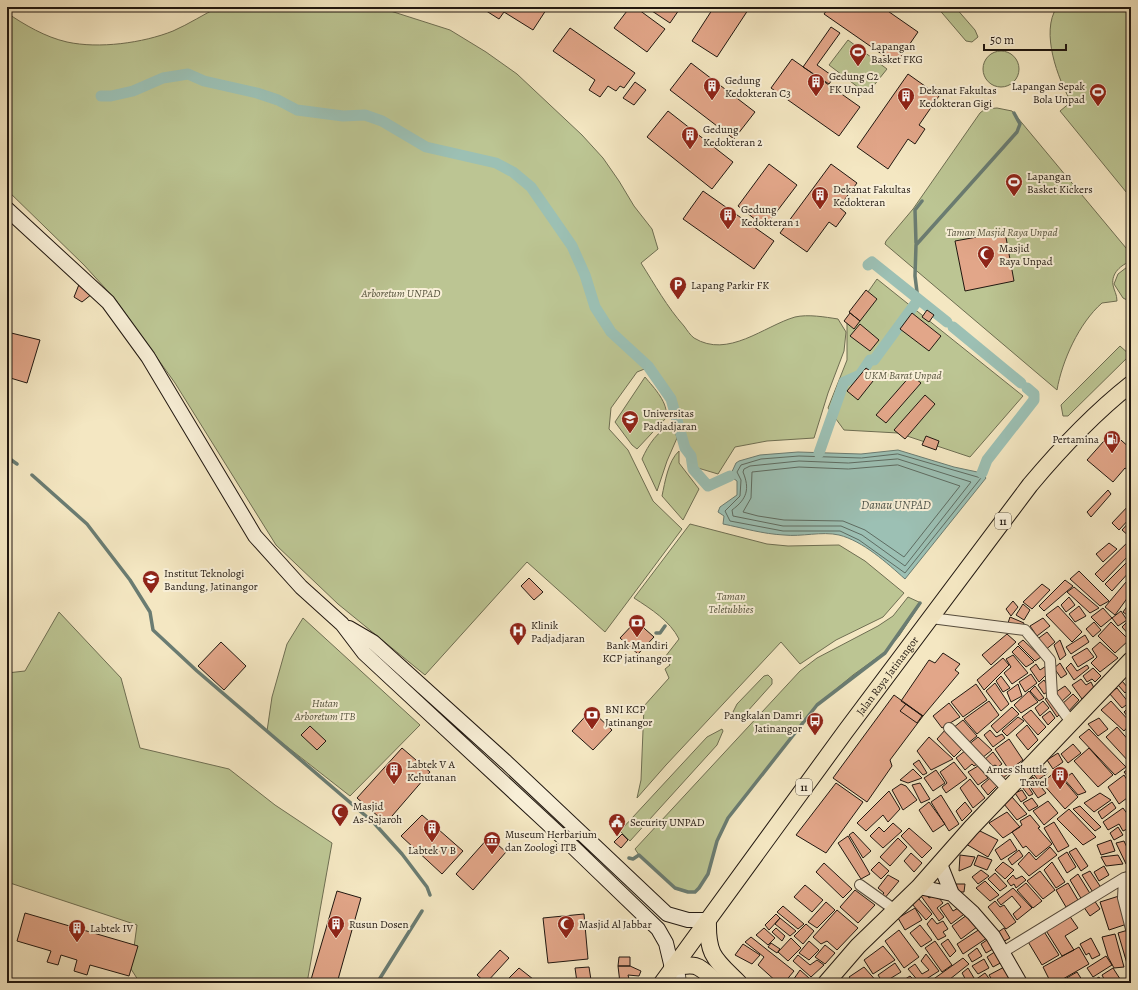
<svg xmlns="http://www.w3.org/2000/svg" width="1138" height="990" viewBox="0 0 1138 990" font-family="Alegreya,serif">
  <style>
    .green { fill: #bcc593; stroke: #6e6e52 }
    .water { fill: #9cc0b4; stroke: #6a7c72 }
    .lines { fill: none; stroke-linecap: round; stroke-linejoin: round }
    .shore { stroke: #5e6c62; stroke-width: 1 }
    .stream { stroke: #6a7c72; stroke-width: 3.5 }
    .canal { stroke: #9cc0b4; stroke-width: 11 }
    .building { fill: #e2a689; stroke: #201710 }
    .minor-casing { stroke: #554b3c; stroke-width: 12 }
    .secondary-casing { stroke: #201710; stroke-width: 16 }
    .trunk-casing { stroke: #201710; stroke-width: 18 }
    .minor { stroke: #f8efd7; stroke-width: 10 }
    .secondary { stroke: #f8efd7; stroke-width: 14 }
    .trunk { stroke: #f4e7c2; stroke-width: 16 }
    .labels { text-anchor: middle; stroke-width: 4; stroke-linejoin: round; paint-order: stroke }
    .shield { fill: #f8efd7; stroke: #61584c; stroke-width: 1 }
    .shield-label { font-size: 10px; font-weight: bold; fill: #201710 }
    .poi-label { font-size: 11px; fill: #201710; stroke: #f8efd7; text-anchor: start }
    .park-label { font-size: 11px; font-style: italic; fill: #57543e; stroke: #f8efd7 }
    .street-label { font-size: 11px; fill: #201710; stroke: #f8efd7 }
    .water-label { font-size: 12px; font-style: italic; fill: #4b5249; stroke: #f8efd7 }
  </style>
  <rect width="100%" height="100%" fill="#f4e7c2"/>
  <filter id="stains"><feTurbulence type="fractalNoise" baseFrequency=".005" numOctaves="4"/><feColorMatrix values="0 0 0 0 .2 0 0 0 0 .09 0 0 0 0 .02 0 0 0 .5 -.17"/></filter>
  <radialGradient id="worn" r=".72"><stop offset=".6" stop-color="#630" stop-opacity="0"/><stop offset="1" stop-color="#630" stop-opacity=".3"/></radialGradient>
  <path class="green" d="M219 7H378L450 30 486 52 517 74 582 135 603 158 619 181 634 206 652 229 658 249 641 263C655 285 667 307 684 326 687 330 690 335 694 338 728 359 764 326 795 317 808 314 825 317 838 319L846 332 844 351 828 393 814 438 767 441 735 447 718 474 698 468 669 399 647 368 637 372 611 408 609 429 628 450 653 501 682 529 605 632 527 562 425 675 338 604 276 545 175 383 115 299 84 265 7 190V13C25 25 45 37 67 42 99 49 143 43 173 31 189 24 204 14 219 7Z
    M937 7H955L975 30 978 37 972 42 966 41Z
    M1057 7H1131V198L1060 111 1071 102C1058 79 1040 32 1057 7Z
    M848 40 887 69 867 94 829 65Z
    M983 69a18 18 0 1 1 36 0a18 18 0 1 1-36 0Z
    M997 108 1012 111 1131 254V261C1121 265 1111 273 1113 285 1114 291 1117 294 1117 301L1102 303C1079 323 1062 361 1057 390L885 244 886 241 913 209 980 113 985 109Z
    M1131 264V302L1123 298 1114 284 1118 274Z
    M877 279 1023 396 970 457 898 433 844 430 828 408 847 360V322Z
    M1120 346 1130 355 1068 416H1063L1061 405Z
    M645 377C654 388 669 403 666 418L637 449 632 445 615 422Z
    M673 424 677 438 667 461 657 491 642 459C648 445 658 430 673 424Z
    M679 451V463L699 489 683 520 662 496C665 482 668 461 679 451Z
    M690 524 767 544 788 546 839 545 865 561 904 593 883 617 836 640 800 664 781 642 666 765 637 798 641 780 644 706 669 678 665 669 670 665 665 657 679 639C670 621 651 609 634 598Z
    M908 597 921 603 899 636 885 652 853 675 817 705 728 818 717 841 708 874 699 888 695 892H688L675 888 639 855 635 849 800 671 817 658 878 626 893 616Z
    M59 612 121 678 140 748 229 769 275 805 332 843 307 983H140L131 969 137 925 7 882V673L25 671Z
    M303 618 420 725 350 796 267 731 272 697 287 644Z
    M768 675 772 679V684L746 713 739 718 733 712 737 704 764 676Z
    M722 729 723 731 717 745 630 841 620 831 707 737Z"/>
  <path class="water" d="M898 450 954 467 982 473 986 478 905 579C887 563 863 541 839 535 821 531 802 537 784 535 763 534 743 528 723 524L724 516 718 512 720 507 737 495V481L730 476 736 463 739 461 760 455 798 452 861 454Z"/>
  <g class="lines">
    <path class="shore" d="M898 454 981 478 905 573 859 540 840 531H783L730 521 725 511 740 496 741 480 737 472 741 465 761 459 799 456 861 458Z
      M898 459 971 482 905 566 862 535 841 526H783L733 516 732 510C747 499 750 489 743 472L744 469 750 466 799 461 848 463Z
      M898 465 960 486 904 557 865 530 843 521 784 520 758 516 743 512 751 498 752 472 799 467 848 469Z"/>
    <path class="stream" d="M916 243 915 210 922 201
      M918 300 915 276 916 245 1017 132 1020 124 1014 113
      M7 457 17 464
      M32 475 87 524 130 580 150 612 153 630 197 671 374 823 402 854 427 887 430 895
      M656 633H660L665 626
      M629 858 633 859 639 855 675 888 688 892H695L699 888 708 874 717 841 728 818 817 705 885 653 920 603
      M377 983 422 911"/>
    <path class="canal" d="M101 96H111L133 91 163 78 188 74 204 81 257 93 278 100 297 110 343 116 365 115 382 121 426 147 496 163 513 172 531 187 572 246 585 275 595 307 611 332 648 366 671 399 685 448 691 456 693 469 708 486 730 476
      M868 265 872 262 947 322
      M953 327 1021 383
      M819 453 844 382 860 375 870 360H874L918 300
      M982 473 987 460 1034 400V394L1027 388"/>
  </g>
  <path class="building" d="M480 7H548L533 30 504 12 499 19Z
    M630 7H635L665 29 647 52 614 28Z
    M646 7H681L670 23Z
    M714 7H750L717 57 692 41Z
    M829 7H882L918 32 896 64 824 14Z
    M831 27 840 33 817 65 834 77 829 84 803 67Z
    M570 28 635 73 624 88 620 86 616 91 608 86 600 97 589 90 595 80 553 51Z
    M792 59 860 107 839 136 771 88Z
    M691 63 755 112 734 139 670 90Z
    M908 74 939 96 919 125 925 129 915 144 908 139 888 169 857 147Z
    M635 82 646 90 634 105 623 98Z
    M668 111 733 162 712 189 647 137Z
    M769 164 797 185 765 227 738 206Z
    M831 164 857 183 839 207 846 213 836 227 829 222 807 252 780 233Z
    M703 191 774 241 754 269 683 219Z
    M1005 232 1014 281 965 291 955 241Z
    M80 282 92 294 82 302 74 297Z
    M866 290 877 299 860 321 849 312Z
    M927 310 934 315 929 322 922 317Z
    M850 313 860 321 854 329 844 321Z
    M912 313 941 336 929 351 900 329Z
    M860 324 879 340 870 351 850 336Z
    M7 332 40 340 27 383 7 377Z
    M866 368 877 376 858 400 847 391Z
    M911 375 921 383 886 423 876 415Z
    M925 395 935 404 905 439 894 430Z
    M1112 432 1131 449V472L1125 468 1113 482 1087 460Z
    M926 436 939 441 936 450 922 445Z
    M1108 490 1111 494 1091 517 1087 512Z
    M1131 503V517L1119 530 1112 523Z
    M1131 520V536L1130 537 1122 530Z
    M1131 539V553L1103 582 1095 574Z
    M1109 543 1117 549 1103 562 1096 554Z
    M1131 558V570L1112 591 1105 584Z
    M1079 571 1109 601 1100 606 1070 579Z
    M529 578 543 592 534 600 521 586Z
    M1065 580 1073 586 1044 611 1039 606Z
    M1126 582 1131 585V593L1115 615 1105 607Z
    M1042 584 1050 590 1032 609 1023 602Z
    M1074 587 1099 608 1090 613 1067 592Z
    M1069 597 1075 605 1066 612 1061 605Z
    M1013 601 1018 607 1011 616 1006 609Z
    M1023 604 1030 610 1024 620 1016 615Z
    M1128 605 1131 608V618L1123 612Z
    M1058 606 1082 632 1072 642 1046 615Z
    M1079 606 1086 616 1075 622 1069 614Z
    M1103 608 1112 618 1101 627 1091 617Z
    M1121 611 1127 620 1118 626 1112 618Z
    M1010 617 1024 623 1022 629 1008 623Z
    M1043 618 1050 626 1037 636 1030 626Z
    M1130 619 1131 620V637L1122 627Z
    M636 621 654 637 638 654 620 638Z
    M1094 622 1101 630 1093 637 1086 629Z
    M1111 622 1129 640 1115 653 1098 636Z
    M1047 632 1055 642 1044 651 1036 640Z
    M1007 634 1016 642 991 665 982 655Z
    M1085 635 1089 642 1071 654 1066 647Z
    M1023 640 1041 657 1035 661 1018 644Z
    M1060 640 1066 655 1060 660 1054 645Z
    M221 642 246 666 224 690 198 666Z
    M1100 642 1118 658 1100 672 1091 663 1097 657 1092 649Z
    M1018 646 1034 662 1026 667 1012 652Z
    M1087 648 1094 657 1078 667 1072 657Z
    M943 653 960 664 955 670 959 673 923 716 901 701 929 660 935 663Z
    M1013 655 1028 673 1012 684 1004 673 1011 667 1006 659Z
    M1003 658 1009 665 984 690 977 680Z
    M1060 663 1067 674 1061 678 1054 668Z
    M1071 663 1077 671 1087 665 1089 668 1074 680 1066 668Z
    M1036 664 1040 670 1046 666 1050 671 1039 682 1030 669Z
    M1093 668 1101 676 1095 682 1092 679 1087 682 1083 676Z
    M1031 674 1037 683 1025 692 1019 682Z
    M1001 676 1010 688 1003 692 996 681Z
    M1081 679 1086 685 1091 682 1094 688 1082 699 1072 685Z
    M1044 680 1051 690 1044 694 1038 685Z
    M1122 681 1129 689 1125 693 1118 685Z
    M995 683 1009 704 1001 711 986 691Z
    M976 684 987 700 963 717 951 702Z
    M1018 684 1022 696 1011 702 1007 692Z
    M1035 686 1044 698 1039 701 1030 691Z
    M1065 686 1071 693 1060 703 1053 694Z
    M1117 688 1129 703 1122 708 1109 693Z
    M1029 691 1038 702 1021 713 1014 705Z
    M1073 694 1079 700 1067 713 1061 705Z
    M894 695 923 716 890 760 892 766 867 802 833 778Z
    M1051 696 1062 712 1057 717 1045 699Z
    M989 701 999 715 977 734 964 719Z
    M1043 701 1049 708 1040 716 1035 708Z
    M1111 701 1131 723 1124 731 1101 710Z
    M949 703 960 717 942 728 933 716Z
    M906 704 922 716 917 723 900 711Z
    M1012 707 1019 714 997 733 991 726Z
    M1129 707 1131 709V721L1124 712Z
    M591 710 612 730 593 750 572 731Z
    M1031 710 1046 727 1038 735 1022 717Z
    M1050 711 1055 718 1048 725 1042 717Z
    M1018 717 1024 721 1007 736 1002 731Z
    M1099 718 1108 729 1098 736 1088 724Z
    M963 720 977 736 967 744 953 728Z
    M1027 725 1038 740 1028 750 1016 735Z
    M310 726 326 741 317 750 301 735Z
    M1117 727 1131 743 1130 763 1106 737Z
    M946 729 964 747 954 757 937 739Z
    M1089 729 1126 767 1115 775 1079 737Z
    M990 730 996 737 1002 734 1005 738 993 747 984 735Z
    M929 737 953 759 931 770 917 751Z
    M978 737 992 750 982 758 968 745Z
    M1009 739 1023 760 1009 770 995 749Z
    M1073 744 1081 753 1068 763 1061 754Z
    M402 748 430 772 386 823 357 798Z
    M1089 748 1113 775 1098 787 1074 761Z
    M966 750 979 763 974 766 972 764 965 770 956 758Z
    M993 752 1002 764 998 767 995 765 990 768 983 761Z
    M1058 753 1063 762 1053 769 1047 760Z
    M919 760 927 773 923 775 913 764Z
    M954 762 967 778 946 793 942 787 947 783 940 772Z
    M1042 764 1048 773 1038 780 1031 771Z
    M978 766 988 778 978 785 968 772Z
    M1003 767 1009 773 1001 780 993 770 996 768 999 770Z
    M1131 767V781L1124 772Z
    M913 769 922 778 908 783 900 780Z
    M936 770 945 783 933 791 924 778Z
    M1056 771 1078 797 1065 809 1042 783Z
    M1072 773 1086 792 1078 795 1064 779Z
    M1124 775 1131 786V795L1119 804 1108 787Z
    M991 777 998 785 988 795 981 786Z
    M1033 777 1046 793 1038 798 1027 782Z
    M970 779 985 798 973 808 960 788Z
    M836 783 863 802 826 853 796 835Z
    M920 783 930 799 921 803 912 785Z
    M901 784 906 786 917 800 903 810 892 790Z
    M1027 785 1033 794 1029 796 1022 787Z
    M1022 790 1027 798 1021 802 1015 793Z
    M889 791 900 809 888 822 883 815 866 831 857 823Z
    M1100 793 1111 800 1094 812 1084 803Z
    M941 795 959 824 949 831 931 802Z
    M1012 797 1027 814 1017 820 1004 804Z
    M1032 798 1038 806 1029 811 1023 803Z
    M1048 801 1058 813 1044 825 1033 811Z
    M929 802 945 824 933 832 919 810Z
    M965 802 972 811 962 821 956 811Z
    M1112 802 1116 808 1102 819 1098 812Z
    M1080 806 1101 827 1095 831 1073 809Z
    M1123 808 1131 819V827L1123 831 1119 824 1108 830 1103 822Z
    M1069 809 1096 837 1083 845 1057 819Z
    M1007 812 1020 827 1003 838 989 823Z
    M422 815 463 851 442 874 401 836Z
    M1030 815 1040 827 1038 828 1052 844 1036 857 1026 846 1023 848 1012 832 1022 825 1020 821Z
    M1054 822 1069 846 1058 852 1044 828Z
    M893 823 902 831 883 848 870 836 879 827 884 832Z
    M1118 827 1123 835 1114 840 1110 833Z
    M909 828 932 848 922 858 901 836Z
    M976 829 998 840 988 857 966 844Z
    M853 832 871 851 863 858 849 835Z
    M622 834 628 840 621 848 614 842Z
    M848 836 870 874 861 879 838 843Z
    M489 837 506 852 473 890 456 874Z
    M898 838 907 847 890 866 880 857Z
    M1010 839 1017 850 1001 860 995 850Z
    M1111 840 1115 851 1101 855 1097 845Z
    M1124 841 1131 856V861L1126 864 1116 843Z
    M1050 847 1057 855 1029 876 1018 864 1029 852 1036 860Z
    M1076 848 1088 866 1081 871 1069 852Z
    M1019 850 1023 856 1012 865 1008 859Z
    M1067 852 1076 867 1067 873 1058 858Z
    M911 853 922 863 914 872 904 861Z
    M960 855 975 857 971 866 959 871Z
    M978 855 992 860 987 870 974 865Z
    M1118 855 1123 864 1106 866 1101 857Z
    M879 862 889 871 881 879 871 870Z
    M1003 862 1014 870 1005 879 995 870Z
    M1052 862 1065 882 1056 888 1044 870Z
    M824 863 852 889 843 898 816 872Z
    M1104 866 1109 875 1099 881 1094 872Z
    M981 870 989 876 978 884 972 877Z
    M1040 871 1055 890 1043 899 1027 881Z
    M1090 871 1102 889 1094 894 1082 875Z
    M995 873 1007 886 1000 891 988 879Z
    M1078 874 1091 895 1082 900 1070 880Z
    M888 875 899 881 884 899 881 896 884 893 878 888Z
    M1013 875 1016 879 1022 876 1026 880 1016 888 1014 884 1011 886 1007 881Z
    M985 881 999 895 990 901 976 888Z
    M1026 883 1042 901 1033 908 1017 890Z
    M1068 883 1078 900 1066 907 1056 890Z
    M953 884H965L964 892H953Z
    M805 885 823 900 812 912 794 897Z
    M1013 888 1032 908 1017 920 1013 914 1021 907 1012 896 1001 905 997 900Z
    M855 890 875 905 858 923 840 907Z
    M337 891 361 898 337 983H310Z
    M925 892 929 898 936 894 943 903 937 908 944 917 939 921 921 896Z
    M1119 896 1127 924 1109 930 1100 902Z
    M918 898 932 914 926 920 912 904Z
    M1094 900 1100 909 1090 916 1083 906Z
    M995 901 1000 907 1004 905 1016 922 1006 929 988 907Z
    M826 902 835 910 817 928 808 922Z
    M948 903 953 911 960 907 967 912 951 924 940 908Z
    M783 906 804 924 798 929 777 912Z
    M915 908 922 920 905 930 898 918Z
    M837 910 858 928 837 950 827 941 821 944 813 937Z
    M971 912 981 924 961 939 952 926Z
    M25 913 138 946 129 976 90 965 87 975 74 971 77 960 61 955 58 965 47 962 51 951 17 941Z
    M584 914 588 959 548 963 543 918Z
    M776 914 780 918 769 930 765 925Z
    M1069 915 1078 928 1065 936 1074 950 1062 956 1045 929Z
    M780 918 796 931 790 936 775 924Z
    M932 918 937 924 943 921 948 929 943 932 946 936 938 940 927 924Z
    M806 924 814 931 803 944 794 936Z
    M920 925 932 940 921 947 910 933Z
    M764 928 775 938 768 945 756 935Z
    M776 928 785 936 782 941 772 932Z
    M1004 928 1010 938 999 944 994 935Z
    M980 929 987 938 963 954 957 944Z
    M899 930 919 957 904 968 885 941Z
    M1043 930 1059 955 1042 965 1027 940Z
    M1128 930 1131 939V966L1128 967 1118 933Z
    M1115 934 1124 967 1114 968 1108 957 1102 937Z
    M751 937 794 971 784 983H778L758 965 764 957 745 942Z
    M791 938 801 948 788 961 778 952Z
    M1091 938 1100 955 1092 959 1089 953 1086 955 1080 944Z
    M948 939 956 951 950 957 941 944Z
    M987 940 993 949 986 953 981 944Z
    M809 941 819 950 809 960 799 953Z
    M935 941 952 965 942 972 925 948Z
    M771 943 780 949 777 953 768 947Z
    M743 944 760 955 752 964 735 955Z
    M825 945 835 953 825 964 815 957Z
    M883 946 895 960 873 974 864 960Z
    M1079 947 1089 964 1056 983H1051L1043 967Z
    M977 948 982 956 972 962 968 955Z
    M999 949 1006 960 993 967 987 957Z
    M500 950 509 958 486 983 477 975Z
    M926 954 939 971 920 983 908 969 915 964 922 974 929 970 921 961Z
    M798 955 810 965 817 960 824 965 811 977 793 961Z
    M1106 956 1112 965 1093 977 1087 968Z
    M619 957H630V966H618Z
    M963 958 969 964 945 983H928Z
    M984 959 989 968 978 974 972 966Z
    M895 963 901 972 883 983 878 975Z
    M1008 965 1014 976 1001 983H994L989 975Z
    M618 966H630L641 971 639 976 628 975 630 983H620Z
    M589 967 591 980 577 982 575 968Z
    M864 967 878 983H854L849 977Z
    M519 968 538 983 505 982Z
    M968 968 974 978 967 982 962 973Z
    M1113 968 1122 982 1106 983 1102 975Z
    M800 970 809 978 805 983H791Z
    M1077 972 1084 983H1058Z
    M985 973 991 981 988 983H978L975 980Z
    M910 976 917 983H899Z
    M1099 977 1103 983H1089Z"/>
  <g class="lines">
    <defs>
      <path id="minor" d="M931 618 1025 630 1050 660 1052 696 1071 722
        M949 728 1008 790
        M1124 878 1123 898 1131 929
        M860 885 895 910
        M1003 952 1124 878 1131 876
        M678 961 681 983"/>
      <path id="secondary" d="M7 209 108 302 148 357 255 536 301 587 342 624 364 653 574 848 658 929 666 943 672 968
        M349 628 373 642 506 762 667 914 688 920H708
        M940 864 952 894 973 913 993 936 1020 983
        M919 887 952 894"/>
      <g id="trunk">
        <path d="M708 920C707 956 715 959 739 983"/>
        <path d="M672 968C699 962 698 966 718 983"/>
        <path id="s1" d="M662 983 845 732 1030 485C1061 448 1093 414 1131 384"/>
        <path d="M826 983 858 946 919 887 971 828 1131 660"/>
      </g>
    </defs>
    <use href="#minor" class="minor-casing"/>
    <use href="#secondary" class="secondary-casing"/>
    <use href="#trunk" class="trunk-casing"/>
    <use href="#minor" class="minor"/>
    <use href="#secondary" class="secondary"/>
    <use href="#trunk" class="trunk"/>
  </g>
  <defs>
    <symbol id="stadium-pin" viewBox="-11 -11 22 30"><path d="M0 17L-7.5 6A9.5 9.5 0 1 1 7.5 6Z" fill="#8f2418" stroke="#f8efd7"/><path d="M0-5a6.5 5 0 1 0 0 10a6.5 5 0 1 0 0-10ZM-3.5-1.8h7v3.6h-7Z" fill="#fff"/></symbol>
    <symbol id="building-pin" viewBox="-11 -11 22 30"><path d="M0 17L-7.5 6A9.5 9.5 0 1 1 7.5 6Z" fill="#8f2418" stroke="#f8efd7"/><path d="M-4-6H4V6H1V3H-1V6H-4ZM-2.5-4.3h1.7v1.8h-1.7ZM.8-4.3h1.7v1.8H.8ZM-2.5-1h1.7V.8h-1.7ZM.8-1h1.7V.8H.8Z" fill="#fff"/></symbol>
    <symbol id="mosque-pin" viewBox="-11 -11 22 30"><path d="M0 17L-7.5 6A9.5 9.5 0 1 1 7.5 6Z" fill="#8f2418" stroke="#f8efd7"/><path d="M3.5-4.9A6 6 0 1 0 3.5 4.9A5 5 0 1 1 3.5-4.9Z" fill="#fff"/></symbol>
    <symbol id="parking-pin" viewBox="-11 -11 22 30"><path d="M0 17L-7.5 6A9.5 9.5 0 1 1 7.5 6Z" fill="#8f2418" stroke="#f8efd7"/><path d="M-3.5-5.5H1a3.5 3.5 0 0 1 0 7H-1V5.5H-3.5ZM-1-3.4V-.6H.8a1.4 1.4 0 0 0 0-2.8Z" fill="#fff"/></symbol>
    <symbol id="university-pin" viewBox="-11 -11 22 30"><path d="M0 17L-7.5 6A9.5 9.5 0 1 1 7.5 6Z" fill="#8f2418" stroke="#f8efd7"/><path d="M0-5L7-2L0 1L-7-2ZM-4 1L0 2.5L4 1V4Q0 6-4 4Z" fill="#fff"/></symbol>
    <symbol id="fuel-pin" viewBox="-11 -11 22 30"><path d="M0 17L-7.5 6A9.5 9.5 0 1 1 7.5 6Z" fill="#8f2418" stroke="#f8efd7"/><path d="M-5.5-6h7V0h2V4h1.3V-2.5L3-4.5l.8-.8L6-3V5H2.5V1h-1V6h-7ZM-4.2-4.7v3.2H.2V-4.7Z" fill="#fff"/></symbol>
    <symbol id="bank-pin" viewBox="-11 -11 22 30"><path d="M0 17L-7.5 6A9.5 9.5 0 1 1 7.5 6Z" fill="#8f2418" stroke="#f8efd7"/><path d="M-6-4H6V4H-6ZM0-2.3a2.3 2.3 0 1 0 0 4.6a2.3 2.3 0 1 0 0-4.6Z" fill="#fff"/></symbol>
    <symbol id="hospital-pin" viewBox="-11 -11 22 30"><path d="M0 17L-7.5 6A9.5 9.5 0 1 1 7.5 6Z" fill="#8f2418" stroke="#f8efd7"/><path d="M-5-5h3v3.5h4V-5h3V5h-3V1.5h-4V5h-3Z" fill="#fff"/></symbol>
    <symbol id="bus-pin" viewBox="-11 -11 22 30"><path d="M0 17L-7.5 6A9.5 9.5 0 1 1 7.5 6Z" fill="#8f2418" stroke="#f8efd7"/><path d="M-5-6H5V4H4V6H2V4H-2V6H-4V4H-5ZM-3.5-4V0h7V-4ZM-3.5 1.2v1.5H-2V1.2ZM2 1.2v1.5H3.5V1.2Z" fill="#fff"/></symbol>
    <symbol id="civic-pin" viewBox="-11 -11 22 30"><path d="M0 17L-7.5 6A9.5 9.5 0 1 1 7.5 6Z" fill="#8f2418" stroke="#f8efd7"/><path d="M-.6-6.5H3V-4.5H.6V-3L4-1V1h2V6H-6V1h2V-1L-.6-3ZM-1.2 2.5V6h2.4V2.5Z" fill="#fff"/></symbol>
    <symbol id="museum-pin" viewBox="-11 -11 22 30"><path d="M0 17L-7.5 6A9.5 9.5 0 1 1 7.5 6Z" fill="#8f2418" stroke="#f8efd7"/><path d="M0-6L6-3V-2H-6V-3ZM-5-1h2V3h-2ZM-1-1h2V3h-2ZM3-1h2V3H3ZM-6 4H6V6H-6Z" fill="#fff"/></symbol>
  </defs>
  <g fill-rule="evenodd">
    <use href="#stadium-pin" x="848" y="42" width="20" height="27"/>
    <use href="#building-pin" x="806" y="72" width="20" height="27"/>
    <use href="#building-pin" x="702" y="76" width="20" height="27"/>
    <use href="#stadium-pin" x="1088" y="82" width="20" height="27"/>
    <use href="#building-pin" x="896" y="86" width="20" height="27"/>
    <use href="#building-pin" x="680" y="125" width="20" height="27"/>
    <use href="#stadium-pin" x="1004" y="172" width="20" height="27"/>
    <use href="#building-pin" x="810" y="185" width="20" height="27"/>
    <use href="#building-pin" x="718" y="205" width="20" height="27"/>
    <use href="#mosque-pin" x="976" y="244" width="20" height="27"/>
    <use href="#parking-pin" x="668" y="275" width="20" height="27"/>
    <use href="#university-pin" x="620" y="409" width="20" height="27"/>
    <use href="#fuel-pin" x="1102" y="429" width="20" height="27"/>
    <use href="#university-pin" x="141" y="569" width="20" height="27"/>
    <use href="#bank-pin" x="627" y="613" width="20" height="27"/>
    <use href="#hospital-pin" x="508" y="621" width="20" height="27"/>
    <use href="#bank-pin" x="582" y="705" width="20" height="27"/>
    <use href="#bus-pin" x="805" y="711" width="20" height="27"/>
    <use href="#building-pin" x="384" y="760" width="20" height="27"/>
    <use href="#building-pin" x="1050" y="765" width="20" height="27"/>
    <use href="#mosque-pin" x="330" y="802" width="20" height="27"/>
    <use href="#civic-pin" x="607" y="812" width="20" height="27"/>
    <use href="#building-pin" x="422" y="818" width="20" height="27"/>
    <use href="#museum-pin" x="482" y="830" width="20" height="27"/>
    <use href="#building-pin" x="326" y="914" width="20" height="27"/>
    <use href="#mosque-pin" x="556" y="914" width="20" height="27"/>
    <use href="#building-pin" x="67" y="918" width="20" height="27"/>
  </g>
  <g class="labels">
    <g class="shield">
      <rect x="995" y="513" width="16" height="16" rx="3"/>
      <rect x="796" y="779" width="16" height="16" rx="3"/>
    </g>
    <g class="shield-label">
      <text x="1003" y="525">11</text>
      <text x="804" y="791">11</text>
    </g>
    <g class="poi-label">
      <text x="871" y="50">Lapangan<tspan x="871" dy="13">Basket FKG</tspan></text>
      <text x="829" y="80">Gedung C2<tspan x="829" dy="13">FK Unpad</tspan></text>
      <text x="725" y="84">Gedung<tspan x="725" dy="13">Kedokteran C3</tspan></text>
      <text x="1085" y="90" text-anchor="end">Lapangan Sepak<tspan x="1085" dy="13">Bola Unpad</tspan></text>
      <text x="919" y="94">Dekanat Fakultas<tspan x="919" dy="13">Kedokteran Gigi</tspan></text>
      <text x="703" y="133">Gedung<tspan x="703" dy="13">Kedokteran 2</tspan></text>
      <text x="1027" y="180">Lapangan<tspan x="1027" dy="13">Basket Kickers</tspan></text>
      <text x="833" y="193">Dekanat Fakultas<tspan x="833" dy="13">Kedokteran</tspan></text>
      <text x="741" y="213">Gedung<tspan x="741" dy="13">Kedokteran 1</tspan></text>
      <text x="999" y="252">Masjid<tspan x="999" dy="13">Raya Unpad</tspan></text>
      <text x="691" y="289">Lapang Parkir FK</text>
      <text x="643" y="417">Universitas<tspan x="643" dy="13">Padjadjaran</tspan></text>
      <text x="1099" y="443" text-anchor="end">Pertamina</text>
      <text x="164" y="577">Institut Teknologi<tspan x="164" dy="13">Bandung, Jatinangor</tspan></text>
      <text x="531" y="629">Klinik<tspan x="531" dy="13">Padjadjaran</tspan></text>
      <text x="637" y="649" text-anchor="middle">Bank Mandiri<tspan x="637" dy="13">KCP jatinangor</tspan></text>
      <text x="605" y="713">BNI KCP<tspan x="605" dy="13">Jatinangor</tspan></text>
      <text x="802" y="719" text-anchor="end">Pangkalan Damri<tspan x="802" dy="13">Jatinangor</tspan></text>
      <text x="407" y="768">Labtek V A<tspan x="407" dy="13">Kehutanan</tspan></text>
      <text x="1047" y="773" text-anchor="end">Arnes Shuttle<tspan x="1047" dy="13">Travel</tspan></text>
      <text x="353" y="810">Masjid<tspan x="353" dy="13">As-Sajaroh</tspan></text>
      <text x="630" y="826">Security UNPAD</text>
      <text x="505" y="838">Museum Herbarium<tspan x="505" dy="13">dan Zoologi ITB</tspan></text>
      <text x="432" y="854" text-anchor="middle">Labtek V B</text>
      <text x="349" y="928">Rusun Dosen</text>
      <text x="579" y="928">Masjid Al Jabbar</text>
      <text x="90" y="932">Labtek IV</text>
    </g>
    <g class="park-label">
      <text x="1002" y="236">Taman Masjid Raya Unpad</text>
      <text x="401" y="297">Arboretum UNPAD</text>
      <text x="903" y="379">UKM Barat Unpad</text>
      <text x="731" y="600">Taman<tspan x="731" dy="13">Teletubbies</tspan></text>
      <text x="325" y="707">Hutan<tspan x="325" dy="13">Arboretum ITB</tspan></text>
    </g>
    <g class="street-label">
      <text dy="4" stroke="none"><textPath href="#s1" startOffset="381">Jalan Raya Jatinangor</textPath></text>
    </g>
    <g class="water-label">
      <text x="896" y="509">Danau UNPAD</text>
    </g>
  </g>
  <rect width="1138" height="990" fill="none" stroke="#f4e7c2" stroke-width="24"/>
  <rect x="8" y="8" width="1122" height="974" fill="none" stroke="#201710" stroke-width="2"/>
  <rect x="12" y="12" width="1114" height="966" fill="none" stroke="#201710"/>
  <path d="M984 44v6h82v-6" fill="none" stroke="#201710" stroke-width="2"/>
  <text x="990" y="44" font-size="12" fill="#201710" stroke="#f8efd7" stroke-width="3" paint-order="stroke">50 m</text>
  <rect width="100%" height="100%" filter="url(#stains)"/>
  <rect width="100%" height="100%" fill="url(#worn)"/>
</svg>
